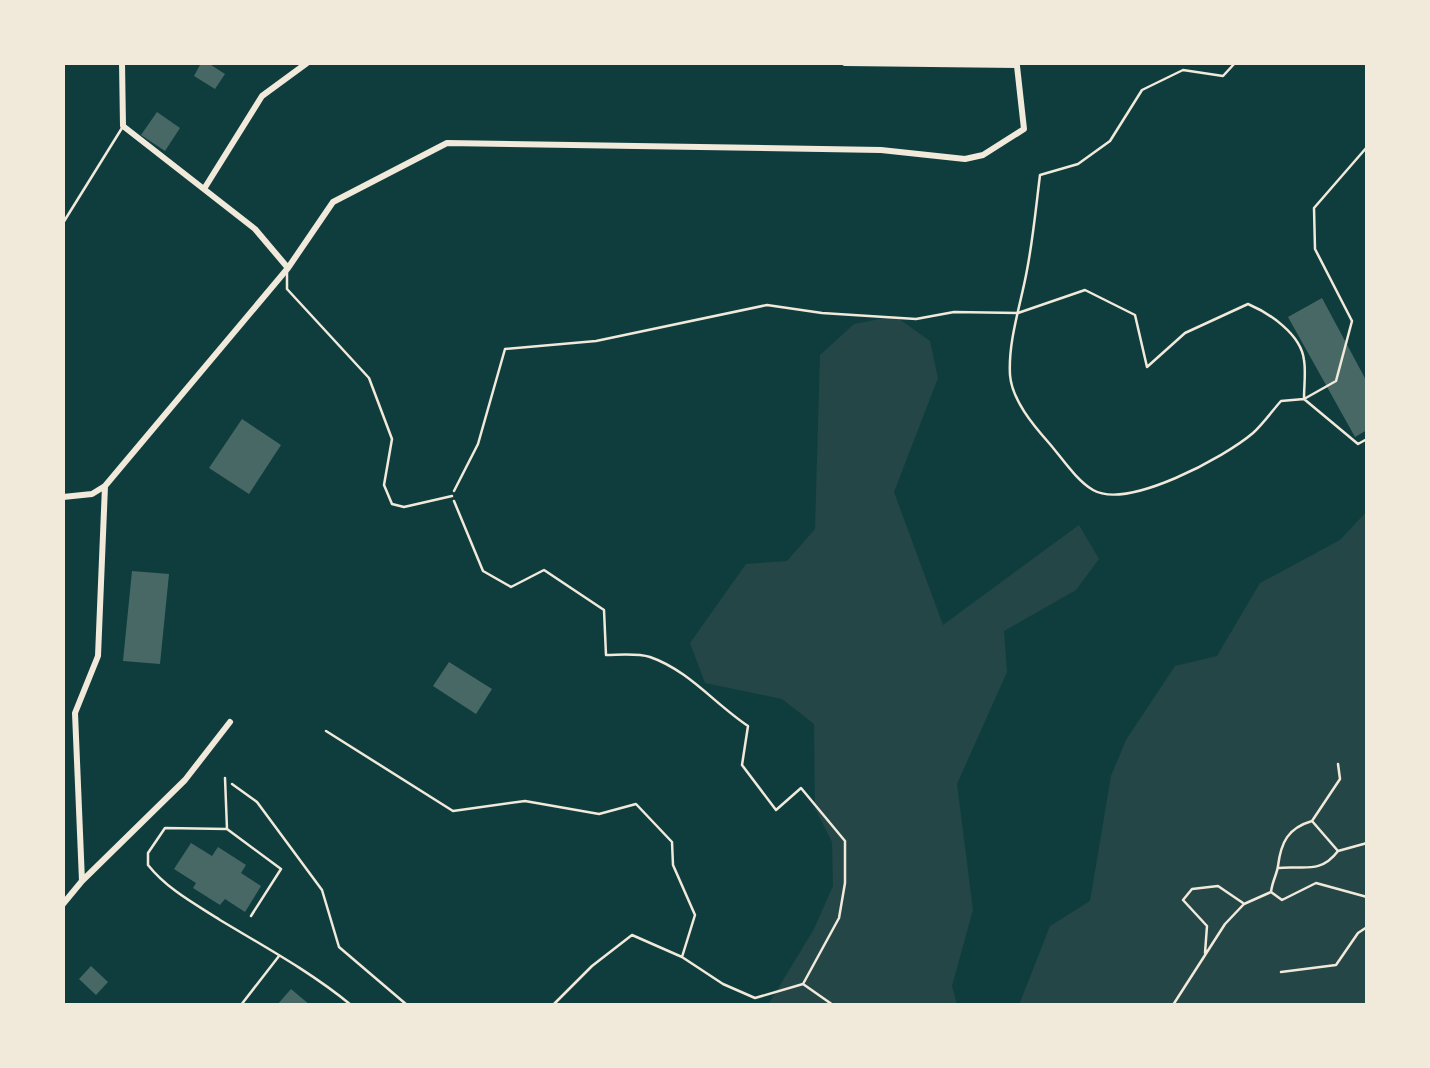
<svg xmlns="http://www.w3.org/2000/svg" width="1430" height="1068" viewBox="0 0 1430 1068" font-family="'IBM Plex Sans',sans-serif">
  <style>
    .green { fill: #244646 }
    .building { fill: #486865 }
    .lines { fill: none; stroke-linecap: round; stroke-linejoin: round }
    .path { stroke: #f1e9da; stroke-width: 2.5 }
    .service { stroke: #f1e9da; stroke-width: 2.5 }
    .minor { stroke: #f1e9da; stroke-width: 6 }
  </style>
  <rect width="100%" height="100%" fill="#0f3d3e"/>
  <path class="green" d="M895 316 930 341 938 378 894 492 943 625 1079 525 1099 559 1076 590 1004 631 1007 672 957 784 973 910 952 986 957 1005H768L814 929 833 886 832 842 815 808 814 724 782 699 705 683 690 643 746 564 787 561 815 529 820 355 854 324Z
    M1367 511V1005H1019L1050 926 1090 901 1111 776 1126 740 1175 666 1217 656 1260 583 1340 540Z"/>
  <path class="building" d="M201 63H208L225 74 215 89 194 76Z
    M157 112 180 128 165 151 141 135Z
    M1322 298 1367 382V430L1355 437 1288 317Z
    M242 419 281 445 249 494 209 468Z
    M132 571 169 574 160 664 123 661Z
    M449 662 492 689 476 714 433 686Z
    M191 843 212 856 218 847 246 865 241 873 261 886 245 912 225 899 220 905 193 888 196 883 174 869Z
    M91 966 108 982 96 995 79 979Z
    M291 989 310 1005H277Z"/>
  <g class="lines">
    <path class="path" d="M1235 63 1223 76 1183 70 1142 90 1110 141 1078 164 1040 175C1036 207 1033 239 1027 270 1021 304 1008 340 1010 375 1012 400 1033 425 1049 443 1062 458 1076 480 1093 490 1128 510 1225 457 1253 433 1263 424 1272 411 1281 401L1304 399 1336 381 1352 321 1315 249 1314 208 1367 147
      M454 491 478 444 505 349 596 341 767 305 822 313 916 319 954 312 1018 313 1085 290 1135 315 1147 367 1185 333 1248 304C1269 313 1301 334 1304 360 1306 372 1304 386 1304 399L1358 444 1367 439
      M454 501 483 571 511 587 544 570 604 610 606 655C619 655 637 653 650 657 688 670 715 704 748 726L742 765 776 810 801 788 845 841V883L839 918 803 984
      M326 731 453 811 525 801 599 814 636 804 672 842 673 865 695 915 682 957 723 984 755 998 803 984 833 1005
      M232 784 257 802 322 890 339 947 407 1005
      M1312 821 1340 779 1338 764
      M1278 868C1302 865 1320 875 1338 851
      M1271 892 1282 900 1316 883 1367 897
      M1205 953 1207 926 1183 900 1192 889 1218 886 1243 903
      M1281 972 1336 965 1358 933 1367 927
      M1174 1004 1216 1005
      M553 1005 592 966 632 935 682 957
      M1173 1005 1225 924 1244 904 1271 892C1272 882 1277 874 1278 866 1281 842 1288 828 1312 821L1338 851 1367 843"/>
    <path class="service" d="M63 223 122 128
      M287 271V289L369 378 392 439 384 485 392 504 404 507 452 496
      M225 778 227 829 281 869 251 916
      M227 829 165 828 148 853V865C167 889 195 904 220 920 265 947 311 972 351 1005
      M241 1005 279 956"/>
    <path class="minor" d="M122 63 123 126 255 229 288 268
      M845 63 1017 65
      M204 189 262 96 307 63
      M63 497 92 494 105 486
      M82 881 75 713 98 656 105 486 288 268 333 202 447 143 881 150 965 159 983 155 1024 129 1017 66
      M63 904 82 881 185 780 230 722"/>
  </g>
  <rect width="1430" height="1068" fill="none" stroke="#f1e9da" stroke-width="130"/>
</svg>
